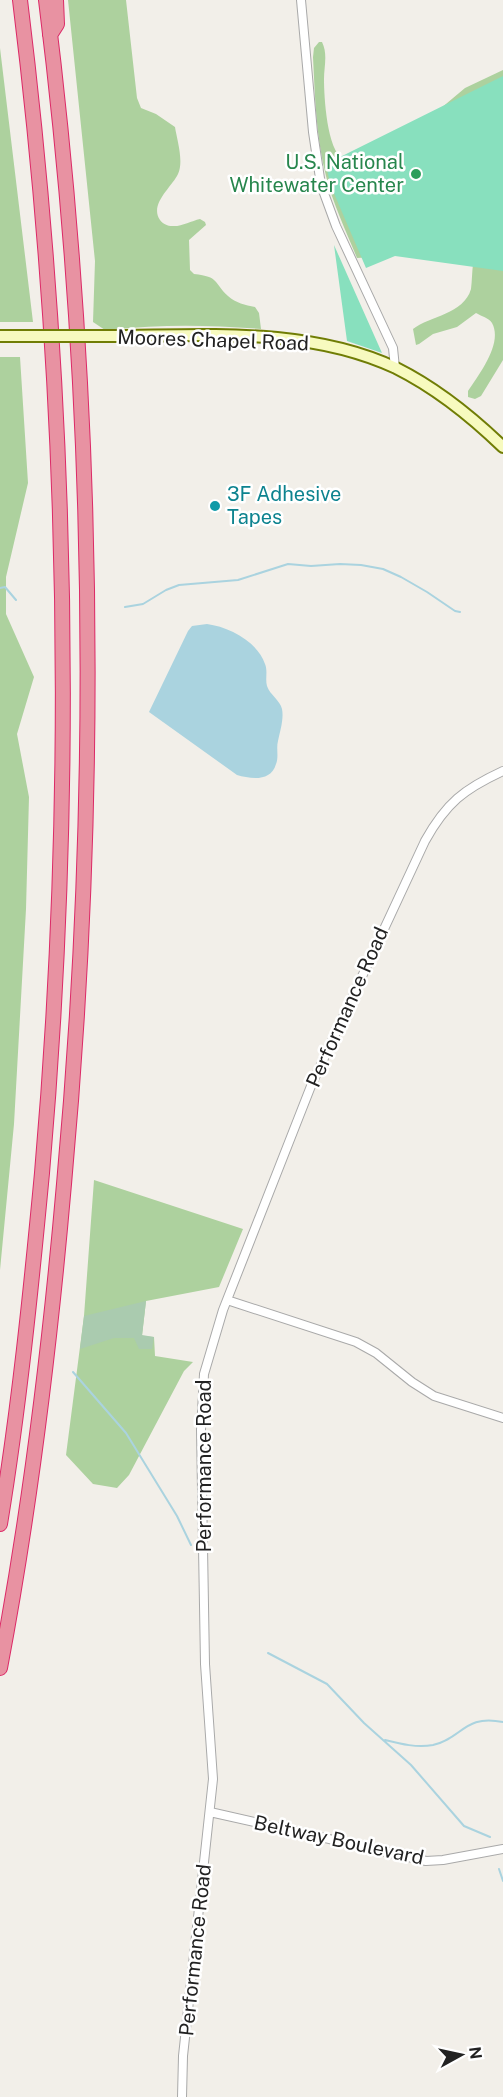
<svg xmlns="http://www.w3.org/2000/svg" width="503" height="2097" viewBox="0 0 503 2097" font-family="'Public Sans',sans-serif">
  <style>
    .forest { fill: #add19e }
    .cemetery { fill: #aacbaf }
    .pitch { fill: #88e0be }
    .water { fill: #aad3df }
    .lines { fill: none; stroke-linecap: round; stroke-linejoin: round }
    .stream { stroke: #aad3df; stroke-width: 2 }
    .street-casing { stroke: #a9a9a9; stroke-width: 10 }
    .secondary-casing { stroke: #707d05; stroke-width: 14 }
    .highway-casing { stroke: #dc2a67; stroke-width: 16 }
    .street { stroke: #fff; stroke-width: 8 }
    .secondary { stroke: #f7fabf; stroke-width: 10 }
    .highway { stroke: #e892a2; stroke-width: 14 }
    .secondary-bridge-casing { stroke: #707d05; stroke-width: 14; stroke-linecap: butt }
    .secondary-bridge { stroke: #f7fabf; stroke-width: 10 }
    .leisure-dot { fill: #2e9e5b; stroke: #fff; stroke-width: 2 }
    .culture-dot { fill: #0f9aa8; stroke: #fff; stroke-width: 2 }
    .labels { text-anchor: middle; stroke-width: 5; stroke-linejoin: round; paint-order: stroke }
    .leisure-label { font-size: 20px; fill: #27864d; stroke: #fff; text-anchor: end }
    .street-label { font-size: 20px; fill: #222; stroke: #fff }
    .culture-label { font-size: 20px; fill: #0d838f; stroke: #fff; text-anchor: start }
  </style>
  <rect width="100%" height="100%" fill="#f2efe9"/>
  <path class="forest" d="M68 0H126L137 98 141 108 156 114 175 127C177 140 184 161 178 174 172 187 149 204 160 220 163 224 168 226 172 226 181 227 191 221 200 219L205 222 206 225 189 240 190 270 194 274C220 277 213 282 228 296 236 303 245 305 255 307L259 313 261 329C210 325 161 324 111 330H105L93 322 95 261Z
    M319 42H322C328 54 324 67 324 79 324 97 327 150 343 159L434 114 465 88 503 70V360L481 396 475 399 468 397V391C480 373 503 343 492 323 489 318 481 316 476 313L457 327 433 334 419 344 416 345 413 329C430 316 464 314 471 289 472 281 472 272 473 264L443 253 357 258C346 231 333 204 326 176 316 137 315 97 313 57L314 48Z
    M0 48 33 322H0Z
    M0 357H20L28 483 6 577V614L34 677 17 734 29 797 26 909 14 1124 0 1270Z
    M94 1180 243 1229 219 1287 146 1301 142 1336 154 1337 155 1356 193 1362 184 1371 129 1475 117 1488 93 1484 66 1455 84 1316Z"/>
  <path class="cemetery" d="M146 1301 142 1335 154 1337 152 1349H139L134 1338H114L80 1349 84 1316Z"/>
  <path class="pitch" d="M503 76V271L395 256 366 268 330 184 326 164Z
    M334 245 382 353 347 341Z"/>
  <path class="water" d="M207 624C229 627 257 641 265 664 268 671 265 679 267 686 270 695 280 700 282 709 284 719 280 731 278 741 276 748 279 757 276 764 271 782 251 779 237 775L149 712 188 631 192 626Z"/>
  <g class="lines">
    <path class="stream" d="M0 588 5 587 16 600
      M125 607 143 604 166 590 179 585 238 580 288 564 311 566 340 564 361 565 383 569 401 577 427 592 455 611 460 612
      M73 1372 126 1433 177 1516 191 1545
      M268 1653 327 1684 364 1723 411 1765 464 1826 490 1837
      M385 1740C401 1744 417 1748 433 1745 463 1738 464 1714 503 1722
      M499 1869 503 1881"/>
    <defs>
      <path id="street" d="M301 0 313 132 321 185 336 226 393 348 395 368
        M227 1300 356 1342 376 1353 412 1382 434 1396 503 1418
        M210 1812 426 1861 443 1860 503 1849
        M182 2097 183 2056 213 1779 205 1664 201 1430 204 1374 223 1310 311 1086 425 841C446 803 464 789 503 771"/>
      <path id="secondary" d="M0 336H26
        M106 336C203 336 306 326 396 368 436 388 471 416 503 447"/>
      <path id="highway" d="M50 35 57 24 56 0
        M0 1524C19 1408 31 1290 42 1173 76 782 68 389 20 0
        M0 1668C30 1509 50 1346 64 1184 100 791 95 392 46 0"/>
    </defs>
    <use href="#street" class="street-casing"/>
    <use href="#secondary" class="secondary-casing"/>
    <use href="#highway" class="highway-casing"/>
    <use href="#street" class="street"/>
    <use href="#secondary" class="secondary"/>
    <use href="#highway" class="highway"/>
    <defs>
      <path id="secondary-bridge" d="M26 336H106"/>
    </defs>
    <use href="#secondary-bridge" class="secondary-bridge-casing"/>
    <use href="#secondary-bridge" class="secondary-bridge"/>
  </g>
  <circle class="leisure-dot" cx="416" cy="174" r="6"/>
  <circle class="culture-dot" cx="215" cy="506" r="6"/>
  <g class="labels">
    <g class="leisure-label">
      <text x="404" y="169">U.S. National<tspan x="404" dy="23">Whitewater Center</tspan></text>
    </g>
    <g class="street-label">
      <text transform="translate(213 340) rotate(2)" y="7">Moores Chapel Road</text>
      <text transform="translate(347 1007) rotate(-66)" y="7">Performance Road</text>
      <text transform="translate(204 1466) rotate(-90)" y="7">Performance Road</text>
      <text transform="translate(339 1840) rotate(12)" y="7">Beltway Boulevard</text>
      <text transform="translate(195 1950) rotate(-84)" y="7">Performance Road</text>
    </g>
    <g class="culture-label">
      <text x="227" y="501">3F Adhesive<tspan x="227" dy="23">Tapes</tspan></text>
    </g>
  </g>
  <g transform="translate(461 2055) rotate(82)" stroke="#ffffff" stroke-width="4.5" paint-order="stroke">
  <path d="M0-4.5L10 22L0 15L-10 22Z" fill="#222222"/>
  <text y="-9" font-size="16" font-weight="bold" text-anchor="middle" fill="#222222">N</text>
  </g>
</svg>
